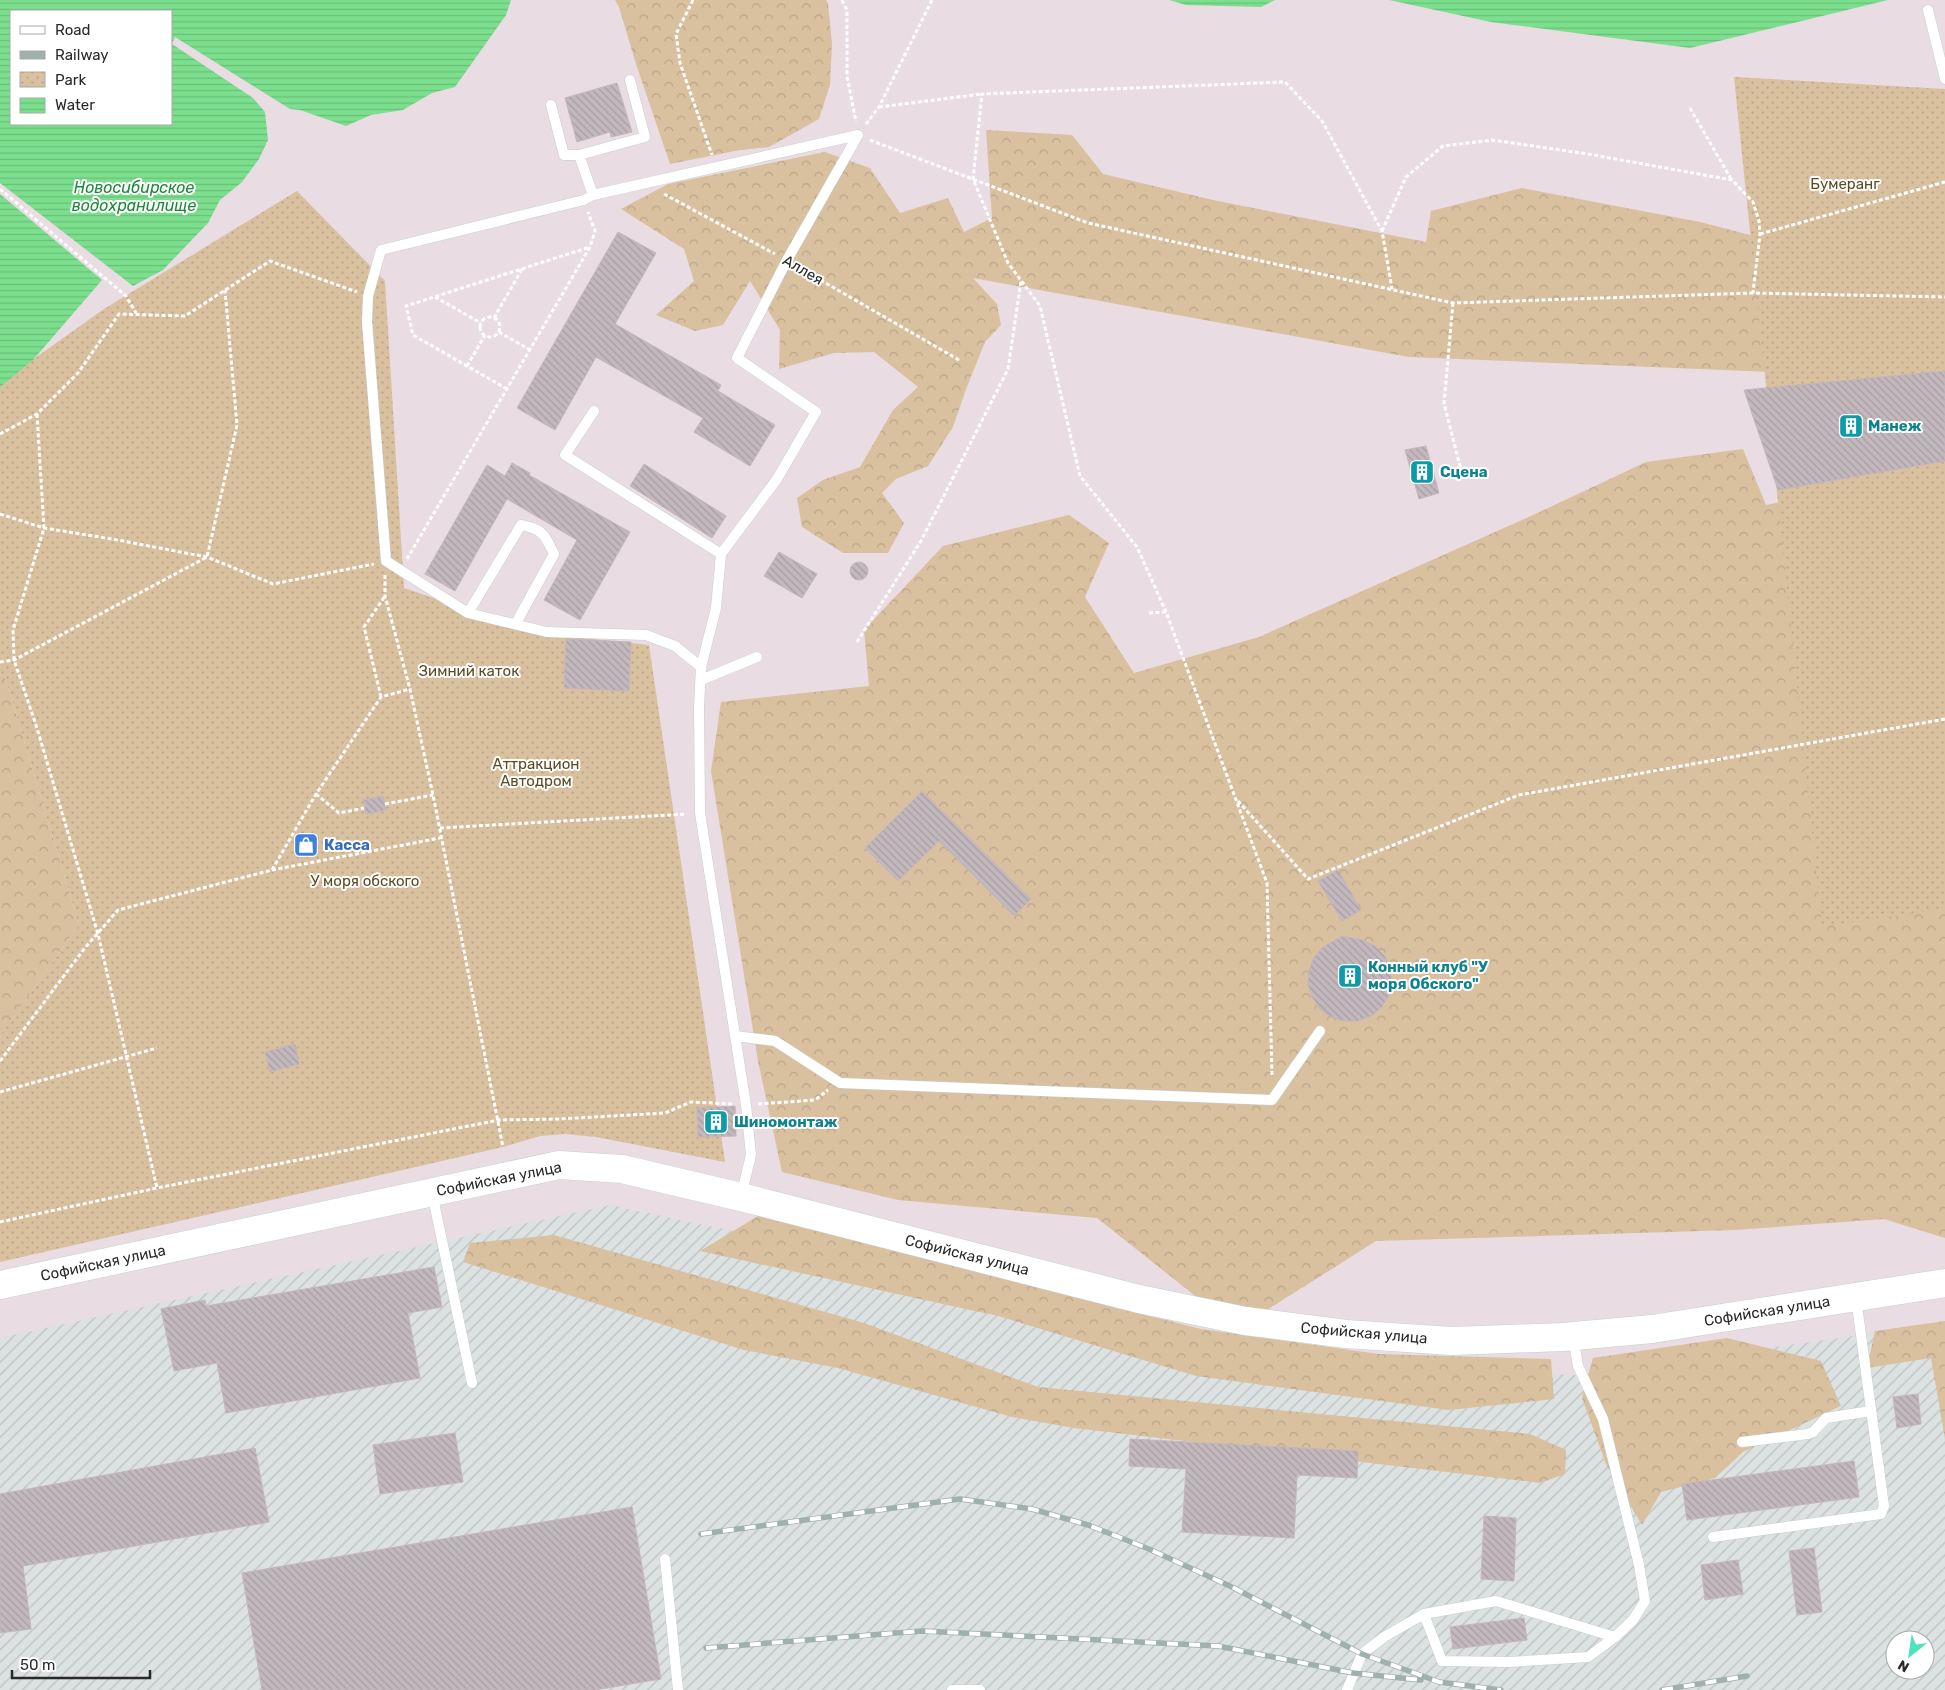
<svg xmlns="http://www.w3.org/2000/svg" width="1945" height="1690" viewBox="0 0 1945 1690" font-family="Rubik,sans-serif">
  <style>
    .industrial { fill: url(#industrial-furrows); fill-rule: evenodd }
    .forest { fill: url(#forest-crowns) }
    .park { fill: url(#park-dots) }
    .water { fill: url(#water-rules); fill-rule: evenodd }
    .building { fill: url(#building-back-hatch); stroke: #c4b6bc }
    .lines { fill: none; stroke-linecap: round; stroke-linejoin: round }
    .lane-casing { stroke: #c4d1ce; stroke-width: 11 }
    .secondary-casing { stroke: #c4d1ce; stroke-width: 29 }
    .path { stroke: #fff; stroke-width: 3; stroke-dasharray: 4 2.5; stroke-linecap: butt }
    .lane { stroke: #fff; stroke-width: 10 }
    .secondary { stroke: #fff; stroke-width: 28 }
    .rail-casing { stroke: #a0b1ad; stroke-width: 5.5 }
    .rail { stroke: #fff; stroke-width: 4; stroke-dasharray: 11; stroke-linecap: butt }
    .labels { text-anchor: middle; stroke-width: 4; stroke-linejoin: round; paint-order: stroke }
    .park-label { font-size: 15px; fill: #5c4b22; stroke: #fff }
    .street-label { font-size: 15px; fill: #292929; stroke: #fff }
    .culture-label { font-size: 15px; font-weight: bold; fill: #0d838f; stroke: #fff; text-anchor: start }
    .shop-label { font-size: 15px; font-weight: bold; fill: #366cbe; stroke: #fff; text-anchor: start }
    .water-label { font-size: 16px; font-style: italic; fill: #1d8839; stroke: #fff }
  </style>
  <defs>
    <pattern id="industrial-furrows" width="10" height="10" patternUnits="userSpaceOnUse" patternTransform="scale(1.25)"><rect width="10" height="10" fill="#dce1e2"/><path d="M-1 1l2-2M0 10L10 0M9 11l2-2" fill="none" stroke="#bdc1c2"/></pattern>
    <pattern id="forest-crowns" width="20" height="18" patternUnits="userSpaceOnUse" patternTransform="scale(1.25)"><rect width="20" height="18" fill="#d9c09f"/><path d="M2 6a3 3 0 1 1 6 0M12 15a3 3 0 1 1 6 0" fill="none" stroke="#baa589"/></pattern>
    <pattern id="park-dots" width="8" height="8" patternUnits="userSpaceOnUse" patternTransform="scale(1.25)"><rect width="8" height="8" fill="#d9c09f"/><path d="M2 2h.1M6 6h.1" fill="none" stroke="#baa589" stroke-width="1.8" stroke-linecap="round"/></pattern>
    <pattern id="water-rules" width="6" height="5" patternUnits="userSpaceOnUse" patternTransform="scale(1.25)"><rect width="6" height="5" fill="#7bdf8d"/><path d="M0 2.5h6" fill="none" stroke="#6abf7a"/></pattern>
    <pattern id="building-back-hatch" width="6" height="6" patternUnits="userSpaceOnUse" patternTransform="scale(1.25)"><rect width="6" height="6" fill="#c2b8bd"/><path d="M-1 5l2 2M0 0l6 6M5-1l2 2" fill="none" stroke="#a79ea2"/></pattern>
  </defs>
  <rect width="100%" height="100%" fill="#e9dce3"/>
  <path class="industrial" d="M610 1205 1382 1369 1575 1375 1945 1323V1690H0V1338ZM1895 1640H1925V1670H1895Z"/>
  <path class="forest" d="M615 0H826L828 3 832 44 830 85 819 119 769 147 740 150 670 164 636 64 619 7Z
    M986 130 1072 135 1103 174 1213 200 1426 242 1431 211 1522 188 1700 222 1766 239 1772 372 1409 357 973 278 997 304 1001 325 985 342 966 389 953 427 928 466 896 479 882 493 904 523 888 553H843L802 527 797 498 823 480 860 467 893 410 918 387 874 352 834 353 779 369 780 330 750 281 723 325 695 331 656 315 694 281 684 249 621 209 668 184 825 152 870 168 900 213 948 198 964 232 992 218Z
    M1743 449 1766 505 1945 471V1238L1884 1219 1734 1230 1376 1241 1237 1329 1097 1218 898 1200 782 1172 758 1061 711 771 721 702 869 686 864 630 943 546 1069 515 1109 543 1085 597 1134 673 1259 637 1531 516 1646 462Z
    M0 677H5L79 925 0 1036Z
    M758 1216 1201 1329 1379 1354 1551 1359 1554 1399 1449 1410 1196 1376 998 1316 700 1251Z
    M554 1235 864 1323 1038 1387 1530 1434 1566 1450 1565 1474 1540 1483 1074 1428 1012 1417 838 1368 744 1350 463 1262 470 1243Z
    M1945 1321V1439L1931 1358 1867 1368 1875 1331Z
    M1727 1338 1821 1361 1841 1406 1743 1452 1715 1478 1661 1492 1642 1525 1606 1464 1582 1398 1593 1358Z"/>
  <path class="park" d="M1734 77 1945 89V909L1822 926Z
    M297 191 385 281 404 588 538 633 649 645 725 1162 596 1137 565 1134 540 1136 503 1147 0 1262V1036L79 925 5 677H0V383L104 309Z"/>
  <path class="water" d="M0 0H511L506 15 455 87 432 93 403 110 371 115 346 126 300 110 290 109 175 37 172 44 253 98 265 112 268 140 259 159 242 182 220 200 208 223 163 270 133 286 0 183ZM171 11V124H11V11Z
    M1169 0H1275L1261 7 1186 5Z
    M1389 0H1888L1690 48 1491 22Z
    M0 194 102 280 33 360 0 387Z"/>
  <path class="building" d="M617 83 632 132 611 137 610 132 577 142 565 98Z
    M618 232 656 253 615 324 721 385 718 391 775 425 750 466 694 432 703 418 596 357 555 430 517 408Z
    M1945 371V461L1778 490 1744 390Z
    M1426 446 1439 493 1419 499 1405 450Z
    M512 463 530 473 529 475 630 532 580 620 544 600 577 540 507 499 455 591 425 574 487 465 505 476Z
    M644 464 726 516 712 538 630 486Z
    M779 552 817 574 802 598 764 576Z
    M850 571a9 9 0 1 1 18 0a9 9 0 1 1-18 0Z
    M566 639 631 642 629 691 564 688Z
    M922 791 1031 899 1014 916 939 841 898 881 865 848Z
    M383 796 386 810 366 814 363 800Z
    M314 835 319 848 297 855 293 842Z
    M1338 870 1361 910 1342 921 1318 881Z
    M1342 936 1363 940 1375 946 1385 956 1390 969 1392 983 1389 996 1381 1008 1371 1016 1358 1021H1344L1331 1017 1320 1009 1312 997 1308 984 1309 970 1314 957 1323 947Z
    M295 1044 299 1064 270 1072 265 1052Z
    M735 1106 736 1136 698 1137 697 1108Z
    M434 1267 442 1307 408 1313 420 1378 226 1413 217 1363 174 1371 161 1309 205 1300 206 1306Z
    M1918 1394 1921 1424 1897 1428 1893 1397Z
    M455 1433 463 1482 380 1494 373 1445Z
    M1130 1439 1358 1451 1357 1478 1297 1475 1294 1538 1182 1532 1186 1469 1129 1466Z
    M255 1448 269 1522 23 1566 31 1629 0 1633V1494Z
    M1854 1461 1859 1497 1687 1520 1682 1484Z
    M632 1507 661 1679 595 1690H262L242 1573Z
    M1484 1516 1516 1518 1514 1581 1481 1579Z
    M1814 1548 1822 1612 1797 1615 1789 1551Z
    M1738 1560 1743 1594 1705 1600 1701 1565Z
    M1524 1618 1527 1640 1453 1649 1450 1627Z"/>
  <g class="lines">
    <defs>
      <path id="lane" d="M1928 10 1945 79
        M551 105 564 155H579L645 137 630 80
        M579 155 593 195
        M594 411 565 455 721 554
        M468 613 521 525C543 529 545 535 554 554L516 623
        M701 667 675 646 646 635 547 632 468 613 386 561 367 322 368 296 381 250 584 200 593 195 858 135
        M701 680 757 657
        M735 1036 775 1041 840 1083 1272 1100 1320 1031
        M432 1193 472 1383
        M741 1196 751 1155 746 1105 700 813 699 707 701 667 716 608 721 554 777 479 816 412 737 358 787 260 858 135
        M1742 1442 1808 1434 1813 1432 1826 1418 1871 1411
        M1713 1537 1881 1514 1884 1506 1856 1298
        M665 1559 678 1690
        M1424 1614 1442 1661 1510 1662 1588 1657 1615 1637 1633 1620 1645 1601 1639 1565 1603 1419 1578 1366 1573 1337
        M952 1690H980
        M1347 1690 1362 1654 1384 1637 1424 1614 1496 1601 1615 1637"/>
      <path id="secondary" d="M0 1285 559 1165 622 1169 741 1197 1139 1299 1245 1321 1346 1334 1452 1341 1563 1337 1652 1329 1945 1283"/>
    </defs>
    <use href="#lane" class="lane-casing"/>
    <use href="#secondary" class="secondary-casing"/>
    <path class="path" d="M693 0 676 34 680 63 712 155
      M842 0 847 10V76L856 122
      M879 107 982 94
      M1690 108 1731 179
      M866 124 879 107 932 0
      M870 140 1088 223 1453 303 1753 293 1945 297
      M0 189 126 296 136 313
      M664 194 775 254
      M1382 231 1406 177 1443 146 1492 140 1588 154 1732 180 1753 202 1759 221 1760 234 1753 293
      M1760 234 1945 182
      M798 267 959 360
      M435 297 481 323
      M1453 303 1444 403 1463 478
      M480 327a10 10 0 1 1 20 0a10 10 0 1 1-20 0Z
      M494 318 522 269
      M499 332 530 350
      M467 366 485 335
      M507 389 413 335 406 306 590 247
      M37 414 44 528 13 630 14 660 36 725 98 934 157 1188
      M0 434 37 414 78 373 119 314 185 316 270 261 357 292
      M0 514 44 528 112 539 207 557 273 584 374 564
      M407 559 590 247 595 231 588 212
      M385 575V596L410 689 433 795 503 1147
      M1149 613 1166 612
      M857 642 921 541 1008 369 1021 281
      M0 662 14 660 207 557 237 425 225 290
      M381 697 364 627 385 596
      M316 794 339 813 364 808
      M1238 801 1308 879 1519 795 1945 719
      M385 804 433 795
      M440 828 687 814
      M272 870 440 838
      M0 1061 84 949 118 910 272 870 316 794 381 697 410 689
      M1272 1075 1267 883 1166 612 1137 547 1080 476 1040 306 1008 263 973 179 982 94 1285 82 1322 121 1382 231 1392 289
      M0 1092 157 1048
      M758 1104 815 1100 828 1090
      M0 1222 157 1188 499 1120 559 1119 665 1113 691 1102 732 1104"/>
    <use href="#lane" class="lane"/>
    <use href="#secondary" class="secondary"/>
    <defs>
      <path id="rail" d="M701 1534 960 1499 1032 1509 1088 1525 1149 1549 1234 1588 1362 1654 1439 1682 1501 1690
        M706 1648 922 1631 1218 1646 1353 1673 1421 1680
        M1662 1690 1747 1676"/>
    </defs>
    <use href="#rail" class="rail-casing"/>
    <use href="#rail" class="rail"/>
  </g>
  <defs>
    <symbol id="building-square" viewBox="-11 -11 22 22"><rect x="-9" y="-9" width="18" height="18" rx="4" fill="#0f9aa8" stroke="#fff"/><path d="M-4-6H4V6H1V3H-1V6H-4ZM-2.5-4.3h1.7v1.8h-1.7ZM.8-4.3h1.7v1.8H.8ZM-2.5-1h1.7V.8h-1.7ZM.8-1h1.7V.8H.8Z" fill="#fff"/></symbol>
    <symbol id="shop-square" viewBox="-11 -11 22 22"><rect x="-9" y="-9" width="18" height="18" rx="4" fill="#3f7fe0" stroke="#fff"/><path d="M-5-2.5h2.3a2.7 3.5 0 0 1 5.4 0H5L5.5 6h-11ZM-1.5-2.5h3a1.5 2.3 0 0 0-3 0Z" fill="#fff"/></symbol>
  </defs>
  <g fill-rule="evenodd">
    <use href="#building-square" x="1837" y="412" width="28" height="28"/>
    <use href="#building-square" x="1408" y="458" width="28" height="28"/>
    <use href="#shop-square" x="292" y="831" width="28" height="28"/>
    <use href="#building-square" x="1336" y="962" width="28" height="28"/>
    <use href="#building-square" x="702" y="1108" width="28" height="28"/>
  </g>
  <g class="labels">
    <g class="park-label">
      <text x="1845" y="189">Бумеранг</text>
      <text x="469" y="676">Зимний каток</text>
      <text x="536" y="769">Аттракцион<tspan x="536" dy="17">Автодром</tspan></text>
      <text x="365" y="886">У моря обского</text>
    </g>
    <g class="street-label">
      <text transform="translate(803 270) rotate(30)" y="5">Аллея</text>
      <text transform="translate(499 1179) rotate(-11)" y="5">Софийская улица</text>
      <text transform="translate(967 1255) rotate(14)" y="5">Софийская улица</text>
      <text transform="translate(103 1263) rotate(-12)" y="5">Софийская улица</text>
      <text transform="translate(1767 1311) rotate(-9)" y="5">Софийская улица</text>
      <text transform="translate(1364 1333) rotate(5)" y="5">Софийская улица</text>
    </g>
    <g class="culture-label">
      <text x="1868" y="431">Манеж</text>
      <text x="1440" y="477">Сцена</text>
      <text x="1368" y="972">Конный клуб "У<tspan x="1368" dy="17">моря Обского"</tspan></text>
      <text x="734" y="1127">Шиномонтаж</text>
    </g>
    <g class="shop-label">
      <text x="324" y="850">Касса</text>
    </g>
    <g class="water-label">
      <text x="134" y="193">Новосибирское<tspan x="134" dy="18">водохранилище</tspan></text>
    </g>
  </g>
  <rect x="10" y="10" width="162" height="115" fill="#ffffff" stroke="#a9a9a9"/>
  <rect x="20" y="26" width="25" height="8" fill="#ffffff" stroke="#a9a9a9"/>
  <text x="55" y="35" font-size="15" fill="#292929">Road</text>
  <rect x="20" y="51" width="25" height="8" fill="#a0b1ad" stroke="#a9a9a9"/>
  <text x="55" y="60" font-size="15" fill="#292929">Railway</text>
  <rect x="20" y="72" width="25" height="15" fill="url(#park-dots)" stroke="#a9a9a9"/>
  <text x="55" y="85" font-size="15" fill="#292929">Park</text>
  <rect x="20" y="98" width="25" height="15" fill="url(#water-rules)" stroke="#a9a9a9"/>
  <text x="55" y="110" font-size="15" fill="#292929">Water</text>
  <g transform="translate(1910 1655) rotate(210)"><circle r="24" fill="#ffffff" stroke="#a9a9a9"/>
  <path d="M0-4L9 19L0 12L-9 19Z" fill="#4fe3bb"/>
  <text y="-8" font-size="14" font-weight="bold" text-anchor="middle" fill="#292929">N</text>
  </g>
  <path d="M12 1670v8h138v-8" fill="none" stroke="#292929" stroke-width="2.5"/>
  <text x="20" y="1670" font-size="15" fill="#292929" stroke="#ffffff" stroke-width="4" paint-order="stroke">50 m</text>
</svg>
